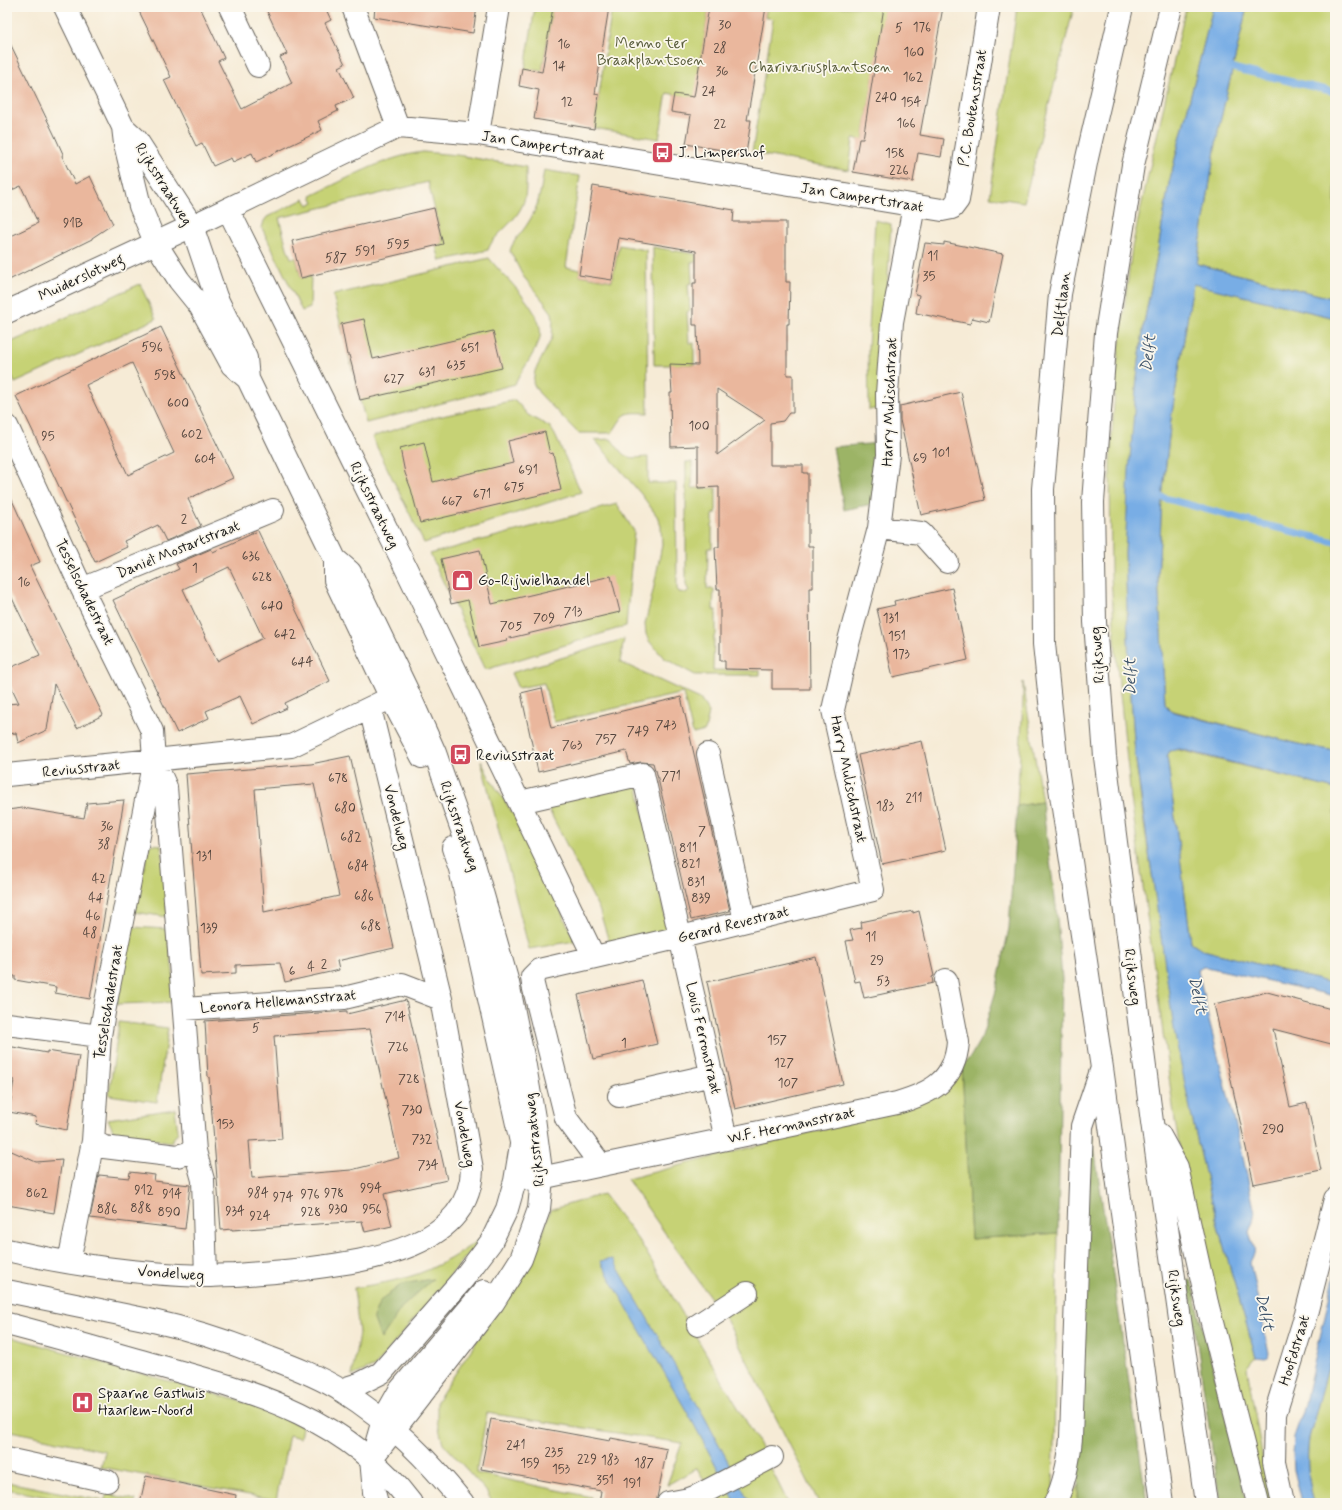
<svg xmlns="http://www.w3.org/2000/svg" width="1342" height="1510" viewBox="0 0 1342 1510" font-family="Mynerve,sans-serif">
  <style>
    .green { fill: #c6d274; stroke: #717748 }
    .forest { fill: #9cb466; stroke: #5c6841 }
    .water { fill: #78ade5; stroke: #4a6480 }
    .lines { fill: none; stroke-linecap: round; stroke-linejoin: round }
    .stream { stroke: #78ade5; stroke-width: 7 }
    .building { fill: #eab79d; fill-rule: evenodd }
    .minor-casing { stroke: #68645d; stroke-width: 24 }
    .major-casing { stroke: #68645d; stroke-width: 24 }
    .minor { stroke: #fff; stroke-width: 22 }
    .major { stroke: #fff; stroke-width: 22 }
    .labels { text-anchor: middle; stroke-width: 3.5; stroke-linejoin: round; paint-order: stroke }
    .number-label { font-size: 13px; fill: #50433c }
    .park-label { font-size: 15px; fill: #585c3b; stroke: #fbf7ec }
    .street-label { font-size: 15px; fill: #1c1c1c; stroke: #fbf7ec }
    .poi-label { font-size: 15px; fill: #1c1c1c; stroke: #fbf7ec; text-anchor: start }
    .water-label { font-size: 16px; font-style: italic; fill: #41566c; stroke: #fbf7ec }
  </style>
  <rect width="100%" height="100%" fill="#fbf7ec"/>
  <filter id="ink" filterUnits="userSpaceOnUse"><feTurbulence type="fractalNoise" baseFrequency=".025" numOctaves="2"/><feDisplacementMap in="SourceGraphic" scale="8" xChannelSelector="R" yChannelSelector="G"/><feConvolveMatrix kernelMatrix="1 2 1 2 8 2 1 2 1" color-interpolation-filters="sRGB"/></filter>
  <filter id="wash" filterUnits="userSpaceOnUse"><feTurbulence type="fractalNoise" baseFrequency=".012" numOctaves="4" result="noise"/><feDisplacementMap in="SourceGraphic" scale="16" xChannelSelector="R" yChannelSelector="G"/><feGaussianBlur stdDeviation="0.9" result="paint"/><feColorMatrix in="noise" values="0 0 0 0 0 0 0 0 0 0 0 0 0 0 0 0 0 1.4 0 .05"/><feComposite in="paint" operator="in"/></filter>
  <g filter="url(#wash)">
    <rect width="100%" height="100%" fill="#f6ebd6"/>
    <path class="green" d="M535 7H553L542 71 525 69Z
      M612 7H709L695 98 667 93 659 139 594 128Z
      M767 7H885L863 140 853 139 849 170 752 153 773 19 765 17Z
      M1017 7H1074L1024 202 990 197Z
      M1186 7H1213L1169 183 1156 262 1144 323 1137 377 1125 553 1129 666 1135 754 1144 824 1192 1118 1219 1230 1256 1357 1247 1368 1265 1472 1273 1503H1261L1187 1191 1175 1121 1131 798 1116 655 1111 577 1110 464 1116 374 1132 247Z
      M1247 7H1335V299L1197 264 1218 131Z
      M423 152 457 155 526 167C526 198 528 205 505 228 498 235 491 241 488 250L440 261 436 246 443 244 428 182 279 218 287 248 291 258H296L301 278 311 276 310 308 302 311 262 228 264 221 267 217 304 199 308 205 314 202 311 196C347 179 383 157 423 152Z
      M544 170 580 176 566 267 580 270 579 275 612 281 619 245 646 250 648 413C622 412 626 412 612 433H578L539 393 533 383 535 371 552 338 553 319 552 313 544 302 523 276 510 251C513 240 522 233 528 223 539 207 541 189 544 170Z
      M875 220 891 224 880 408 869 410 868 348Z
      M653 247 725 259V262H691L692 283 688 284 690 311 687 312 689 343H694V365H654Z
      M489 258C504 278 549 314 539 341 533 356 522 370 515 384L366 423 333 295Z
      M1193 283 1335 318V751L1298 744 1170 710 1165 703 1158 578 1162 499 1171 419Z
      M140 284 156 319 15 383 7 366V344Z
      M515 400 528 415 550 427 555 435 581 492 424 543 372 437 424 420Z
      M611 439C626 458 623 459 648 457V483H676L677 589 679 592 687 593 689 591 686 585V462H692V488H716V514H713V524L712 525V548H708L707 589H714L713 610H716V635L714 636 713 670 760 671V675H695L664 658 649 641 646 634 645 624 653 591 662 545 661 526 657 516 641 494 595 440Z
      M617 504 634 531 626 626 485 670 430 554Z
      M624 639 620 662 700 699 709 712 705 731 693 734 683 693 554 722 544 683 518 688 511 673Z
      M1023 682 1042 802 1017 806 1023 701Z
      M1175 749 1335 789V984L1203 950 1191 942 1167 756 1170 751Z
      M481 761 489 777 521 826 575 941 529 949Z
      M637 783 668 932 610 945 599 909 545 802Z
      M150 844 161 845 168 917 134 912Z
      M131 927 167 929 177 1002 117 1004Z
      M119 1022 168 1028 157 1102 109 1095Z
      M962 1066 971 1239 1058 1233 1053 1493 1047 1503H819L727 1321 627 1179 863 1119Z
      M175 1109 178 1132 171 1142 114 1133 108 1119Z
      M603 1194 642 1245 756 1438 788 1503H716L697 1468 667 1485 682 1443 487 1413 476 1473 591 1497 590 1503H493L486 1491 443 1443 437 1421V1401L538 1249 550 1210Z
      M485 1235 463 1260 375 1366 352 1376 359 1333 354 1288C382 1283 413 1279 438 1265 455 1257 470 1246 485 1235Z
      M7 1336 265 1408 302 1427 300 1438 289 1435 276 1500 101 1467 105 1451 7 1430Z
      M1335 1342V1503H1314C1308 1480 1306 1462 1309 1438Z
      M7 1482 104 1501 107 1494 136 1500 135 1503H74L7 1489Z
      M1079 1484 1078 1503H1066Z"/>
    <path class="forest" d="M880 443 877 503 844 510 833 447Z
      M1042 802 1056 906 1062 979 1058 1233 971 1239 962 1066 971 1056 982 1036 996 991 1009 928 1017 806Z
      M1092 1134 1147 1503H1078L1086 1135Z
      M433 1279 401 1308 381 1339 373 1317 380 1301 402 1284Z
      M1188 1280H1191L1247 1503H1220Z"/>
    <path class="water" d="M1213 7H1247L1218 131 1197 264 1335 299V318L1193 284 1171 419 1162 499 1158 578 1165 703 1170 711 1298 744 1335 751V789L1180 749 1170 751 1167 756 1191 942 1203 950 1335 984V996L1207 967H1203L1198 970 1208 1017 1238 1134 1255 1213 1253 1222 1249 1232C1252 1247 1259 1247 1250 1263L1269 1353 1267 1357 1264 1358 1256 1357 1219 1230 1192 1118 1175 1036 1135 754 1129 666 1125 553 1129 470 1137 377 1144 323 1156 262 1169 183Z
      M613 1259 704 1416 750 1503H736L691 1419 600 1261Z
      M1335 1272V1342L1309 1438C1306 1462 1308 1480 1314 1503H1302L1294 1470 1293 1453 1294 1437 1303 1411Z"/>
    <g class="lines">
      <path class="stream" d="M1224 66 1335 92
        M1153 495 1249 521 1335 542"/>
    </g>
    <g id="blocks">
      <path class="building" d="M137 7H200L224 58 218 61 242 109 292 83 280 57 287 54 265 7H325L331 20 325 23 345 64 339 67 354 98 336 106 338 111 318 121 322 130 256 162 252 153 233 162 231 158 213 166 202 143 196 146 164 80 171 77Z
        M375 7H477L473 33 374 17Z
        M553 7H609L595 94 599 95 594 129 534 119 539 90 519 86 522 68 542 72Z
        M709 7H766L747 120H751L746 154 686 144 691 115 671 112 674 94 694 97Z
        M884 7H943L920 135 944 139 941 157 918 153 913 182 853 172 859 139H863Z
        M7 37 54 134 63 154 62 156 75 184 90 176 113 224 92 238V239L7 281V238L38 223 21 186 7 192Z
        M593 186 734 210 733 222H786V282H790L789 324H787V375H793V413H789L783 421 770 423V465H803V473H808V546H813V588H809L810 689H772V670L725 669V661H720V589H717L715 547H719V487L698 488V446L671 447 670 393H672L670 364 698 365 697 325H693V283H696V251L619 238 612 280 579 275ZM717 389 765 420 717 455Z
        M434 208 443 244 301 278 292 241Z
        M944 242 1003 254 989 322 972 318 970 324 916 313 919 295 915 294 925 243 944 245Z
        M364 319 373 359 493 331 502 368 360 400 352 366 349 355H347L341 324Z
        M161 327 233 478 188 499 201 526 166 541 158 525 124 541 127 547 95 562 16 396ZM132 363 174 453 128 475 86 385Z
        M961 392 985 500 921 515 900 420V406Z
        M545 432 550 454 553 453 561 490 420 523 411 489 405 473 400 448 424 442 433 482 513 463 508 441Z
        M7 489 40 562 30 566 103 715 77 728 54 684 47 730 18 743 16 733 7 734V704L19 703 7 678V669L40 655 7 588Z
        M258 531 330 681 285 703 287 708 253 724 240 696 206 711 209 718 177 733 113 600 179 569 176 564 211 549 213 552ZM229 567 263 638 217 661 183 589Z
        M480 550 492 604 611 576 620 612 506 639 507 641 479 647 468 600 451 604 441 559Z
        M952 588 968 660 893 677 877 609 895 605 894 601Z
        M542 688 551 728 681 697 730 911 691 920 656 770H655L653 763 641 762 630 764 626 751 538 772 521 693Z
        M922 741 946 850 882 864 858 755Z
        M350 756 394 948 337 961 339 970 285 982 280 963 236 965V973L201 975 186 774 311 764ZM314 784 339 896 264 912 255 789Z
        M124 800 90 999 55 993 56 987 15 980V976H7V810L23 808 84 818 87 803Z
        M913 911V913L919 911 934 976 932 977 933 983 864 998 860 981 855 982 846 941 853 940 850 930 862 928 861 922Z
        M816 957 843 1084 735 1109 707 982Z
        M642 980 657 1044 593 1059 578 995Z
        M1267 992 1335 1010V1045L1273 1029 1290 1107 1307 1103 1321 1170 1254 1184 1214 1004Z
        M406 1000 447 1180 384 1194 392 1226 365 1232 362 1221 232 1230V1229L221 1230 209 1077H208L205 1021 347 1011V1014ZM370 1029 399 1158 351 1170 252 1178 249 1141 282 1139 274 1036Z
        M7 1046 47 1053V1051L79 1056 67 1130 35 1124 36 1117 9 1112 14 1080 7 1079Z
        M7 1149 36 1162 62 1160 54 1213 7 1205Z
        M130 1172 155 1175 154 1181 190 1185 185 1229 90 1218 99 1175 129 1178Z
        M491 1419 610 1441 611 1438 667 1449 656 1503H599L601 1491 481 1469Z
        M146 1476 236 1495 235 1503H140Z"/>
    </g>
  </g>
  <g filter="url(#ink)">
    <use href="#blocks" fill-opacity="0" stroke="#68645d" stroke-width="1"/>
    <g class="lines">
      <defs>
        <path id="minor" d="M230 7 258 66
          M353 7 398 127
          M478 134 499 7
          M228 209 401 558 594 957
          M7 312 205 220 398 127 478 134 942 210 952 208 958 200 989 7
          M7 426 82 589 152 731 154 760 104 1012 100 1036 93 1141 104 1147 177 1156 195 1151 166 787 154 760
          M879 528 921 533 947 562
          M82 589 273 510
          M708 754 745 921
          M7 775 291 746 382 702
          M520 802 643 774 726 1139
          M184 1009 344 998 402 984 441 999
          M7 1024 100 1036
          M619 1096 712 1075
          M195 1151 203 1180 206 1276
          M601 1165 566 1118 533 985 532 977 539 970 681 937 873 890 833 710 848 644 879 528 888 455 887 394 892 322 914 206
          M531 1180 897 1103C931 1093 955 1081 958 1042L946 980
          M7 1250C71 1265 138 1274 204 1276 214 1276 225 1275 235 1275 258 1273 281 1272 304 1269 364 1261 470 1249 472 1169L441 999 370 708
          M69 1262 93 1141
          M698 1325 747 1293
          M7 1459 107 1481
          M371 1459 374 1492 377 1503
          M668 1503 689 1499 697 1496 772 1457
          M1283 1503 1274 1462 1275 1414 1306 1314 1335 1199"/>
        <path id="major" d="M65 7 123 127 136 139 192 226 216 297 246 358 248 379 335 559 350 572 406 688 435 753 474 864 508 983 525 1066 534 1118 542 1178 539 1209 521 1259 493 1303 371 1459
          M1122 7 1087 158 1060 294 1043 489 1044 644 1057 768 1102 1068 1162 1503
          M1171 7 1133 165 1106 333 1093 502 1095 622 1105 757 1152 1122 1206 1503
          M123 127 125 144 140 206 155 242 179 280 200 306 232 365 248 379
          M335 559V580L391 698 422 757
          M453 848 460 869 521 1142 529 1157 530 1170
          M1159 1134 1177 1167 1207 1303 1258 1503
          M7 1291C54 1301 102 1310 149 1320 190 1329 231 1342 270 1358 294 1367 320 1377 342 1391 391 1422 427 1458 463 1503
          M7 1324C58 1337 108 1352 159 1366 257 1393 347 1417 411 1503
          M340 1390 359 1384 381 1373 463 1279 491 1242 507 1209 515 1181 521 1145
          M377 1441 383 1420 400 1390 484 1291
          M1055 1503C1065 1482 1069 1461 1071 1438L1082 1126 1101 1071"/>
      </defs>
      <use href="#minor" class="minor-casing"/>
      <use href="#major" class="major-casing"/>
      <use href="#minor" class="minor"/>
      <use href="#major" class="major"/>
    </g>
  </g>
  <defs>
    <symbol id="bus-square" viewBox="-11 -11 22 22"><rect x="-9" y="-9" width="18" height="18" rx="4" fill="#d1495b" stroke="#fbf7ec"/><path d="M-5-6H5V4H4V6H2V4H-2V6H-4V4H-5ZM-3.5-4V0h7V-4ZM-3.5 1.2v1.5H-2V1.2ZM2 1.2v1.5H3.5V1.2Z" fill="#fff"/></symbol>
    <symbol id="shop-square" viewBox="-11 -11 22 22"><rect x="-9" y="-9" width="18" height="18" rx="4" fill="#d1495b" stroke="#fbf7ec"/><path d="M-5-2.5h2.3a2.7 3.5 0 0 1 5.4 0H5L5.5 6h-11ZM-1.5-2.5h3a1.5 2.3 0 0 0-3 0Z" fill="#fff"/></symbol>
    <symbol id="hospital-square" viewBox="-11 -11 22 22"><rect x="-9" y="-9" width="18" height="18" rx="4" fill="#d1495b" stroke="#fbf7ec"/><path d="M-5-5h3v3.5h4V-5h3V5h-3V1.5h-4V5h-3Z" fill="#fff"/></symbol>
  </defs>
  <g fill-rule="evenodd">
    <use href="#bus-square" x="650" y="140" width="25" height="25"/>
    <use href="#shop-square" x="450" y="568" width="25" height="25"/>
    <use href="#bus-square" x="448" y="742" width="25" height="25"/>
    <use href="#hospital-square" x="70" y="1390" width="25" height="25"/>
  </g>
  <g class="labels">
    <g class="number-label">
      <text x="725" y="29">30</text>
      <text x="922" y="31">176</text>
      <text x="899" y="32">5</text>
      <text x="564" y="48">16</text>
      <text x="720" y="52">28</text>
      <text x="914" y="56">160</text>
      <text x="559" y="70">14</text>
      <text x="722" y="75">36</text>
      <text x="913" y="81">162</text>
      <text x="709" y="95">24</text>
      <text x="886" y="101">240</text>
      <text x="567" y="106">12</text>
      <text x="911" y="106">154</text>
      <text x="906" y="127">166</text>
      <text x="720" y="128">22</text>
      <text x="895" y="157">158</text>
      <text x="899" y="174">226</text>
      <text x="73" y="227">91B</text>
      <text x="398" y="248">595</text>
      <text x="365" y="255">591</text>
      <text x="933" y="260">11</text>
      <text x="336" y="262">587</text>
      <text x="929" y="280">35</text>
      <text x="152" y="351">596</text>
      <text x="470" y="352">651</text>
      <text x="456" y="369">635</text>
      <text x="427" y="376">631</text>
      <text x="165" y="379">598</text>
      <text x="394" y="383">627</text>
      <text x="178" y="407">600</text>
      <text x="699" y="430">100</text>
      <text x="192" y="438">602</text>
      <text x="48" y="440">95</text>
      <text x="941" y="457">101</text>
      <text x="920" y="462">69</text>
      <text x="205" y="463">604</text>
      <text x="528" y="474">691</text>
      <text x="514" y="491">675</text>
      <text x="482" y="498">671</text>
      <text x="452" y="505">667</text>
      <text x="184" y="523">2</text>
      <text x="251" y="560">636</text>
      <text x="195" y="572">1</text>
      <text x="262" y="581">628</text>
      <text x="24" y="586">16</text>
      <text x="272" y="610">640</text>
      <text x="573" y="616">713</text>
      <text x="544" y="622">709</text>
      <text x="891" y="622">131</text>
      <text x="511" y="630">705</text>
      <text x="285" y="638">642</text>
      <text x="897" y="640">151</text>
      <text x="901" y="658">173</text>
      <text x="302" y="666">644</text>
      <text x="666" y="729">743</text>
      <text x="638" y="735">749</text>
      <text x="606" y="743">757</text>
      <text x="572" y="749">763</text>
      <text x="671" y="780">771</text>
      <text x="338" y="782">678</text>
      <text x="914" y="802">211</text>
      <text x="885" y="810">183</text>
      <text x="345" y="812">680</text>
      <text x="107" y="830">36</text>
      <text x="702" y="835">7</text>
      <text x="351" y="841">682</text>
      <text x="104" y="848">38</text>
      <text x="688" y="852">811</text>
      <text x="204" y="860">131</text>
      <text x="691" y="868">821</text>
      <text x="358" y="870">684</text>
      <text x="99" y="883">42</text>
      <text x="696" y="886">831</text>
      <text x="364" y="900">686</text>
      <text x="96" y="902">44</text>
      <text x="701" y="902">839</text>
      <text x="93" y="920">46</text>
      <text x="371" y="930">688</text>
      <text x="209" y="932">139</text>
      <text x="90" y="937">48</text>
      <text x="871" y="941">11</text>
      <text x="877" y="964">29</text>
      <text x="324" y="968">2</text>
      <text x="311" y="971">4</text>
      <text x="292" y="975">6</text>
      <text x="883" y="985">53</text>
      <text x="395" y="1021">714</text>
      <text x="256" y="1032">5</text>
      <text x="777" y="1044">157</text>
      <text x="624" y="1047">1</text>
      <text x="398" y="1051">726</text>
      <text x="784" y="1067">127</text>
      <text x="409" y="1083">728</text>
      <text x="788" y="1087">107</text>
      <text x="412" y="1114">730</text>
      <text x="225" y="1128">153</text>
      <text x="1273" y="1133">290</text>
      <text x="422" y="1143">732</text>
      <text x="428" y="1169">734</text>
      <text x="371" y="1192">994</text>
      <text x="144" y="1194">912</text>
      <text x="37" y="1197">862</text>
      <text x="258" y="1197">984</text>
      <text x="334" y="1197">978</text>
      <text x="172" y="1198">914</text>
      <text x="310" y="1198">976</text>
      <text x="283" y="1201">974</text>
      <text x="141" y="1212">888</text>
      <text x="107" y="1213">886</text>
      <text x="338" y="1213">930</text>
      <text x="372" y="1213">956</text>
      <text x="235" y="1215">934</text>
      <text x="169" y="1216">890</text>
      <text x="311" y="1216">928</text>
      <text x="260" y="1220">924</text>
      <text x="516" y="1449">241</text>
      <text x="554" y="1456">235</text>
      <text x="587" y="1463">229</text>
      <text x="610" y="1464">183</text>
      <text x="530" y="1467">159</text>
      <text x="644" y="1467">187</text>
      <text x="561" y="1473">153</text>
      <text x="605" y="1484">351</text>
      <text x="632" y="1487">191</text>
    </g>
    <g class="park-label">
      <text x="651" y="48">Menno ter<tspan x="651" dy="17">Braakplantsoen</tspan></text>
      <text x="820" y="72">Charivariusplantsoen</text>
    </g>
    <g class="street-label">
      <text transform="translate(972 108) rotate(-81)" y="5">P.C. Boutensstraat</text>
      <text transform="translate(543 145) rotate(9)" y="5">Jan Campertstraat</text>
      <text transform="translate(164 184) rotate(58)" y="5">Rijksstraatweg</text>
      <text transform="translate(862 197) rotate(9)" y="5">Jan Campertstraat</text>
      <text transform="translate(81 277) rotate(-25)" y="5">Muiderslotweg</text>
      <text transform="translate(1061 304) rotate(-83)" y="5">Delftlaan</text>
      <text transform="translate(889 402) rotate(-88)" y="5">Harry Mulischstraat</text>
      <text transform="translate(375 505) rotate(64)" y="5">Rijksstraatweg</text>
      <text transform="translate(178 549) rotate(-22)" y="5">Daniël Mostartstraat</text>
      <text transform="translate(85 592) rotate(64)" y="5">Tesselschadestraat</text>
      <text transform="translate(1097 655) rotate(-94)" y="5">Rijksweg</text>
      <text transform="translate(81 768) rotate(-6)" y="5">Reviusstraat</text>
      <text transform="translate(849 779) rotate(78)" y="5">Harry Mulischstraat</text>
      <text transform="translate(397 817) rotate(76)" y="5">Vondelweg</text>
      <text transform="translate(460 826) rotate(71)" y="5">Rijksstraatweg</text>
      <text transform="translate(733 924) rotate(-14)" y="5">Gerard Revestraat</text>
      <text transform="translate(1133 977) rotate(83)" y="5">Rijksweg</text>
      <text transform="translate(278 1001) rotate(-5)" y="5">Leonora Hellemansstraat</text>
      <text transform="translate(108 1002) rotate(-81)" y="5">Tesselschadestraat</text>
      <text transform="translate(704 1038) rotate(77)" y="5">Louis Ferronstraat</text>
      <text transform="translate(791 1125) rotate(-12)" y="5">W.F. Hermansstraat</text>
      <text transform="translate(465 1134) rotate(80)" y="5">Vondelweg</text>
      <text transform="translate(534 1140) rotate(-96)" y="5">Rijksstraatweg</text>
      <text transform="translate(171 1273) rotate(4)" y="5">Vondelweg</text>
      <text transform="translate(1177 1298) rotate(82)" y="5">Rijksweg</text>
      <text transform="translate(1294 1350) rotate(-73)" y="5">Hoofdstraat</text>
    </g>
    <g class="poi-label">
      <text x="678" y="157">J. Limpershof</text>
      <text x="478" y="585">Go-Rijwielhandel</text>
      <text x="476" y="760">Reviusstraat</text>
      <text x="98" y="1398">Spaarne Gasthuis<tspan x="98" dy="17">Haarlem-Noord</tspan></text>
    </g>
    <g class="water-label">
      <text transform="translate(1147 353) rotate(-83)" y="6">Delft</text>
      <text transform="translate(1129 677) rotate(-90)" y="6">Delft</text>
      <text transform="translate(1199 995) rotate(78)" y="6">Delft</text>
      <text transform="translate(1266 1312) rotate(78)" y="6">Delft</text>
    </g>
  </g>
  <rect width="1342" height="1510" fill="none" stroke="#fbf7ec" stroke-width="24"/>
</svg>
